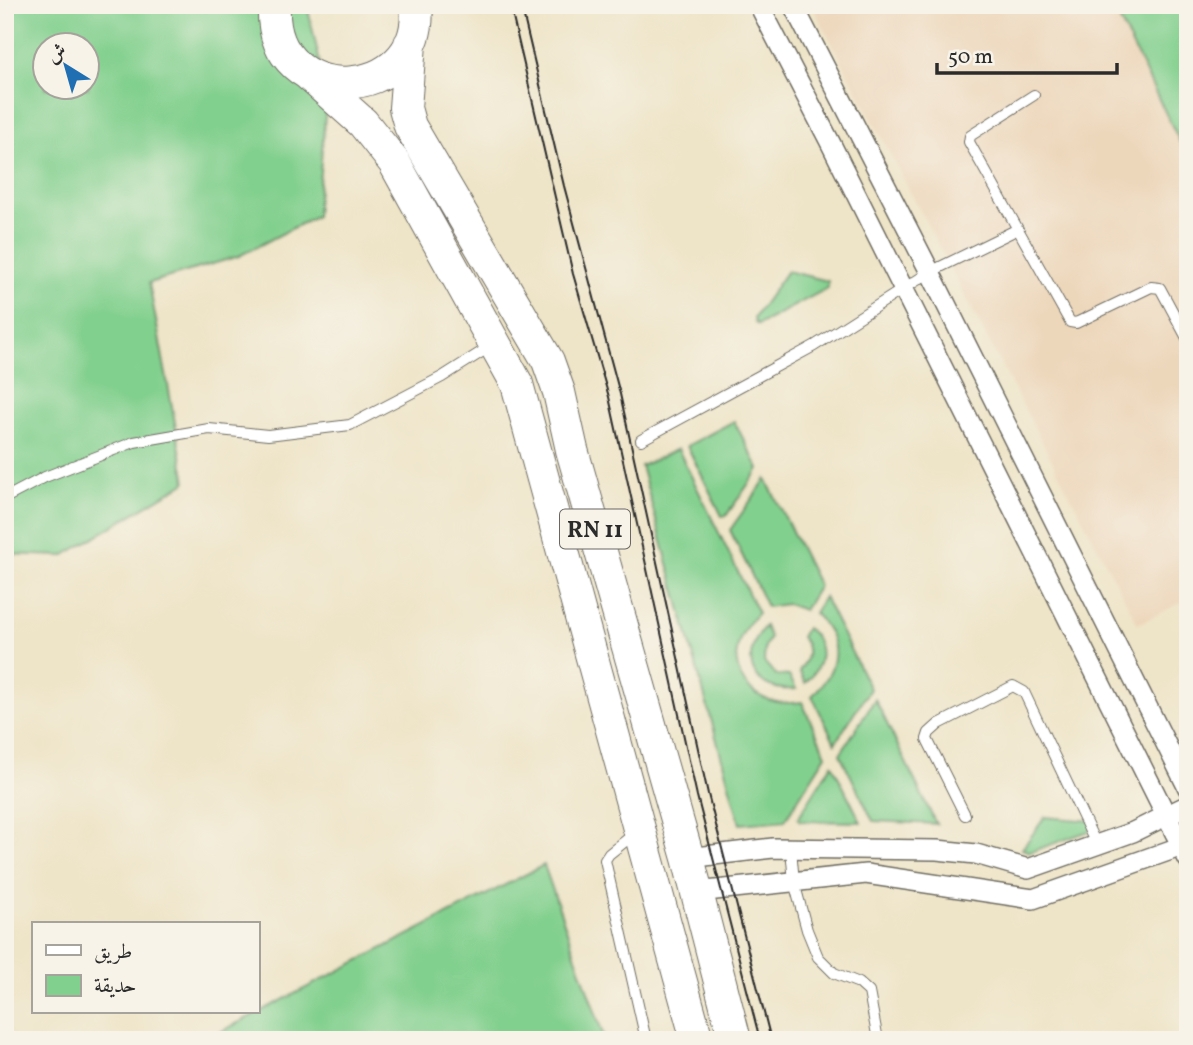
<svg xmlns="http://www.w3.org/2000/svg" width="1193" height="1045" viewBox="0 0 1193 1045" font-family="Vollkorn,Amiri,serif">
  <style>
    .built { fill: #edd7bb }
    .green { fill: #82d08e; stroke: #567e5c; stroke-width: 2; fill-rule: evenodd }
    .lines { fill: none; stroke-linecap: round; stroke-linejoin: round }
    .service-casing { stroke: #6f6c62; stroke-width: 12 }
    .minor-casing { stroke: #6f6c62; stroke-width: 22 }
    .trunk-casing { stroke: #6f6c62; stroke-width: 34 }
    .service { stroke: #fff; stroke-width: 10 }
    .minor { stroke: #fff; stroke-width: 19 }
    .trunk { stroke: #fff; stroke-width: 32 }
    .tram { stroke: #2b2b2b; stroke-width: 2 }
    .labels { text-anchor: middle; stroke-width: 7; stroke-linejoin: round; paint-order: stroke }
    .shield { fill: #f7f3e8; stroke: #686764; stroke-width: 2 }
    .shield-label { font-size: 23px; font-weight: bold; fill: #2b2b2b }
  </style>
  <rect width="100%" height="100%" fill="#f7f3e8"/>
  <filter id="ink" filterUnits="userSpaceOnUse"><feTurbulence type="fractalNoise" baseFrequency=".0143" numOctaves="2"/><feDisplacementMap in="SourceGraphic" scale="14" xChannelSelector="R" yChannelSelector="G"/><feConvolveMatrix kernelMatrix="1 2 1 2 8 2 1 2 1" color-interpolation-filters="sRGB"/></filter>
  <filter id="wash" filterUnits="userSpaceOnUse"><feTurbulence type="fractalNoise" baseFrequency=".00686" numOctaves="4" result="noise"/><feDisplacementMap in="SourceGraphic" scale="28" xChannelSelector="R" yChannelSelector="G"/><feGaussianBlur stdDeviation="1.57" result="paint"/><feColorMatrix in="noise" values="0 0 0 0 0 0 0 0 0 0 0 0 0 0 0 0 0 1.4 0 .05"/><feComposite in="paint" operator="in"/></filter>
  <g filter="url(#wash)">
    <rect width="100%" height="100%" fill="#eee4c7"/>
    <path class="built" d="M812 5H1188V599L1138 624Z"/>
    <path class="green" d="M5 5H307L327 94 316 216 239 256 149 283 186 482 63 556 5 554ZM46 46H88V88H46Z
      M1112 5H1188V158Z
      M787 271 828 281V288L758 325 755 323 754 318Z
      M734 421 759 469 726 516H722L687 446Z
      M678 449 758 613C714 655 742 711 802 702L826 755 785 820 740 824 641 466Z
      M766 479 819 586 804 610 787 604 767 607 730 530Z
      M824 597 870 689 835 743 812 696C839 669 844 642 814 613Z
      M765 626 770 638 765 646 764 662 776 675 789 676 796 689C753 693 737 659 765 626Z
      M806 628C827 644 824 666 805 683L799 671C808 660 811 648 801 637Z
      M875 699 936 824 873 821 840 754Z
      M832 764 861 822 800 821 798 818Z
      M1045 817 1092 821 1094 826 1092 830 1030 852 1022 849Z
      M544 865 605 1040H205Z"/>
  </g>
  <g filter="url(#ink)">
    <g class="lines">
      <defs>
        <path id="service" d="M1034 95 970 136 969 142 1070 322 1076 323 1151 287 1160 288 1188 340
          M641 440 814 346 930 272 1016 230
          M5 498 45 477 134 442 209 429 268 435 350 425 442 377 491 346
          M965 815 927 739 929 733 939 724 1013 686 1024 692 1096 844
          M634 834 609 854 605 860 646 1040
          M791 849 794 882 807 930 818 957 834 973 859 983 869 992 878 1040"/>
        <path id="minor" d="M759 5 831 144 1188 859
          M793 5 930 272 1188 788
          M688 858 773 848 937 850 976 854 1028 869 1133 832 1188 805
          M697 892 866 874 1033 899 1188 844"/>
        <path id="trunk" d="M274 5C268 114 428 103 416 5
          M410 44 405 108 410 126 548 361 559 392 572 450 688 858 735 1040
          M308 74 363 123 394 162 517 384 697 1040"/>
      </defs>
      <use href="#service" class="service-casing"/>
      <use href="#minor" class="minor-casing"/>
      <use href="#trunk" class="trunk-casing"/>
      <use href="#service" class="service"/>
      <use href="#minor" class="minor"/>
      <use href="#trunk" class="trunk"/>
      <path class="tram" d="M510 5 573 274 609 397 697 796 760 1040
        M521 5 564 186 620 394 708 794 771 1040"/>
    </g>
  </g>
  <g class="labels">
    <rect class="shield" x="560" y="509.5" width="70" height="39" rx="5"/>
    <g class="shield-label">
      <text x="595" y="537">RN 11</text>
    </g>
  </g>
  <rect width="1193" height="1045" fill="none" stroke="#f7f3e8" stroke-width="28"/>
  <rect x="32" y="922" width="228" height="91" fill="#f7f3e8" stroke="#a5a39c" stroke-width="2"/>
  <rect x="46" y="945" width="35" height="10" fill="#ffffff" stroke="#a5a39c" stroke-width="2"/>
  <text x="94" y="958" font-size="21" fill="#2b2b2b">طريق</text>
  <rect x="46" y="975" width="35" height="21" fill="#82d08e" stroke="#a5a39c" stroke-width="2"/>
  <text x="94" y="992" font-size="21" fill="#2b2b2b">حديقة</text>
  <g transform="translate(66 66) rotate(323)"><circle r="33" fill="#f7f3e8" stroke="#a5a39c" stroke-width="2"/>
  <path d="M0-5L12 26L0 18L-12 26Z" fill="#1f6fb2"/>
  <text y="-10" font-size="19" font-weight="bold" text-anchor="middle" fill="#2b2b2b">ش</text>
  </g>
  <path d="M937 63v10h180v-10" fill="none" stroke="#2b2b2b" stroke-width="3.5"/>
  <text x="948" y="63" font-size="21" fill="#2b2b2b" stroke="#f7f3e8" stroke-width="5" paint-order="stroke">50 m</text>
</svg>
